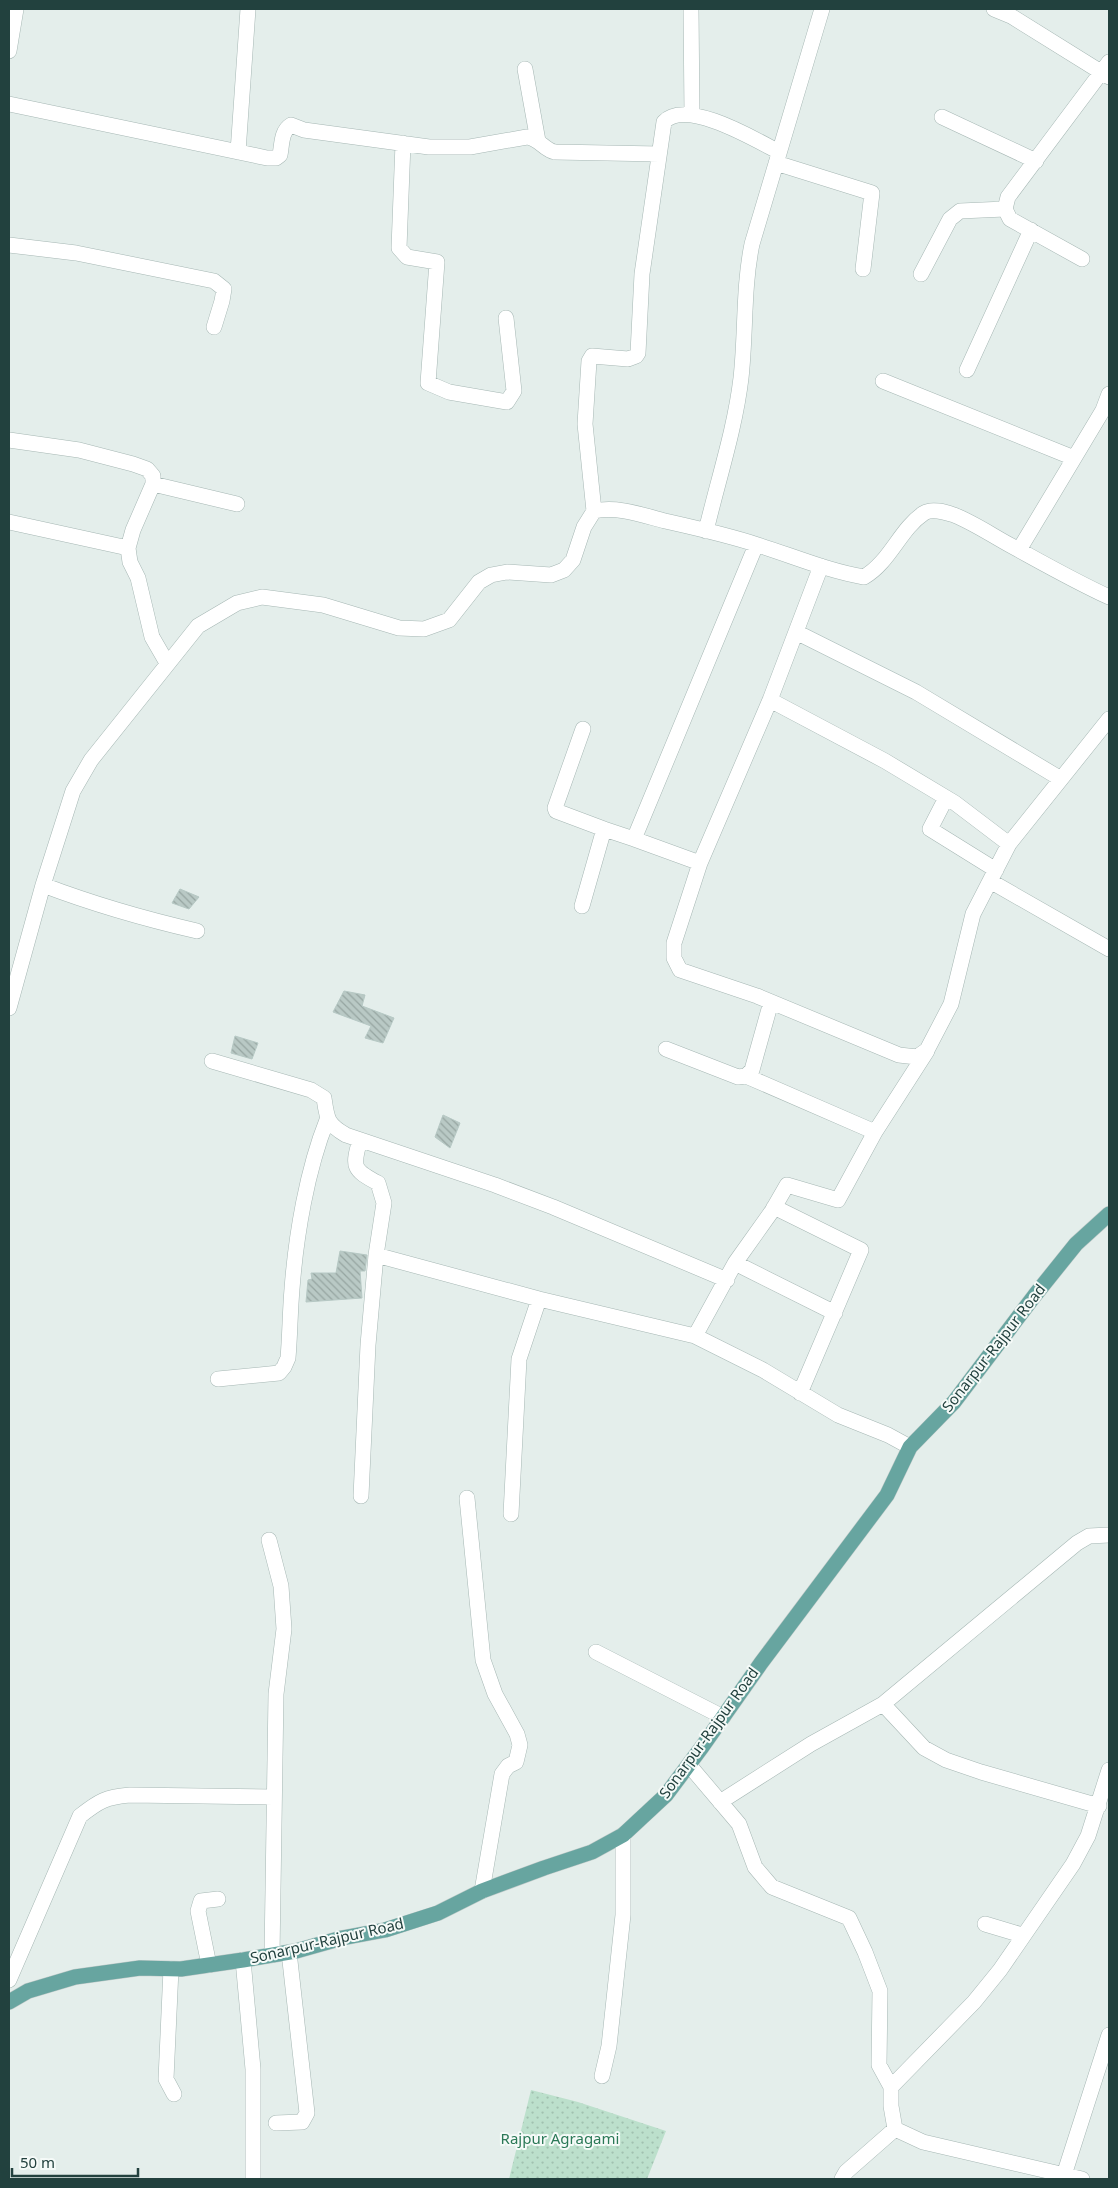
<svg xmlns="http://www.w3.org/2000/svg" width="1118" height="2188" viewBox="0 0 1118 2188" font-family="'Noto Sans',sans-serif">
  <style>
    .park { fill: url(#park-dots) }
    .building { fill: url(#building-back-hatch); stroke: #b6c8c4 }
    .lines { fill: none; stroke-linecap: round; stroke-linejoin: round }
    .minor-casing { stroke: #a6b7b4; stroke-width: 16 }
    .major-casing { stroke: #c1cac9; stroke-width: 16 }
    .minor { stroke: #fff; stroke-width: 15 }
    .major { stroke: #67a5a0; stroke-width: 15 }
    .labels { text-anchor: middle; stroke-width: 4; stroke-linejoin: round; paint-order: stroke }
    .street-label { font-size: 15px; fill: #22413e; stroke: #f5faf8 }
    .park-label { font-size: 15px; fill: #2b7957; stroke: #f5faf8 }
  </style>
  <defs>
    <pattern id="park-dots" width="8" height="8" patternUnits="userSpaceOnUse" patternTransform="scale(1.25)"><rect width="8" height="8" fill="#bce0cc"/><path d="M2 2h.1M6 6h.1" fill="none" stroke="#a1c1b0" stroke-width="1.8" stroke-linecap="round"/></pattern>
    <pattern id="building-back-hatch" width="6" height="6" patternUnits="userSpaceOnUse" patternTransform="scale(1.25)"><rect width="6" height="6" fill="#b9c9c5"/><path d="M-1 5l2 2M0 0l6 6M5-1l2 2" fill="none" stroke="#96a5a1"/></pattern>
  </defs>
  <rect width="100%" height="100%" fill="#e4eeeb"/>
  <path class="park" d="M531 2090 578 2102 666 2131 647 2179H509Z"/>
  <path class="building" d="M180 889 199 897 189 909 172 903Z
    M344 991 365 995 362 1006 394 1018 383 1043 365 1038 371 1026 333 1012Z
    M235 1036 258 1043 252 1059 231 1053Z
    M443 1115 460 1123 450 1148 435 1137Z
    M340 1251 367 1255 365 1271H360L362 1298 306 1302 308 1280 312 1279 311 1273H336Z"/>
  <g class="lines">
    <defs>
      <path id="minor" d="M691 9 692 115
        M994 9 1011 16 1109 77
        M9 51 16 9
        M525 69 538 141
        M9 104 267 158H276L280 155C282 145 281 131 291 125L304 130 429 147H470L527 137C539 138 544 150 555 152L659 154
        M942 117 1036 161
        M403 143 399 248 407 257 437 262 428 383 449 392 507 402 514 391 506 318
        M238 152 248 9
        M776 163 872 193 863 269
        M9 245 76 253 214 281 224 289 222 301 214 327
        M1082 259 1010 219 1005 209 1008 197 1109 62
        M921 274 950 219 960 211 1005 209
        M967 370 1031 230
        M883 381 1074 458
        M9 440 79 450 133 464 147 469 153 476V484L133 530 128 548 130 562 138 578 152 637 167 663
        M153 484 237 504
        M594 511 585 424 589 361 592 356 628 359 636 356 638 353 642 274 664 122C686 98 756 140 779 152
        M9 522 128 548
        M706 531C718 480 735 429 741 378 746 333 743 288 752 244L822 9
        M1019 550 1103 410 1109 394
        M821 566 770 700 700 863 674 943V958L680 970 757 996 899 1055 917 1057 927 1050 951 1004 973 914 1009 844 1109 719
        M796 632 916 692 1061 779
        M770 700 885 761 955 803 1009 844
        M583 729 555 808 556 811 604 829
        M946 798 930 829 996 870
        M700 863 634 839 756 545
        M990 881 1109 949
        M43 885C93 904 145 919 197 931
        M582 906 604 829 634 839
        M9 1008 43 885 73 791 91 760 198 626 237 603 262 597 323 605 399 628 424 629 449 620 479 582 491 575 507 572 551 575 564 570 573 560 584 527 594 511C618 506 642 515 665 521 696 528 728 535 758 545 793 556 828 571 864 577 890 562 900 529 924 513 932 508 945 512 954 515 972 522 990 534 1008 544 1041 562 1074 581 1109 597
        M666 1049 738 1077 746 1076 752 1070 771 1002
        M212 1061 311 1090 324 1098C327 1119 327 1124 346 1135L495 1185 553 1207 727 1280
        M746 1076 875 1132
        M360 1140C352 1167 353 1170 378 1183L384 1203 376 1255 368 1345 361 1496
        M774 1207 861 1250 800 1393
        M376 1255 539 1299 695 1336 763 1370 838 1415 888 1435 910 1447
        M735 1263 772 1211 787 1185 838 1200 875 1132 927 1051
        M695 1336 735 1263 835 1313
        M218 1379 279 1373 284 1367 288 1358C290 1335 290 1312 292 1289 296 1235 307 1170 327 1120
        M467 1498 483 1660 495 1694 517 1734 520 1745 516 1762 508 1766 502 1774 482 1891
        M511 1514 519 1359 539 1299
        M269 1540 281 1586 284 1629 276 1694 272 1955
        M596 1652 723 1717
        M883 1704 924 1748 946 1760 981 1772 1099 1806
        M689 1765 739 1824 755 1867 772 1887 849 1918 865 1952 880 1991 879 2065 891 2087V2106L895 2129 923 2142 1082 2179
        M720 1802 811 1744 883 1704 1077 1543 1089 1536 1109 1535
        M985 1924 1022 1935
        M243 1960 253 2069V2179
        M209 1965 198 1911 201 1901 218 1899
        M171 1969 166 2079 174 2094
        M9 1980 80 1816C99 1801 106 1797 130 1795L274 1797
        M602 2076 609 2046 623 1915V1835
        M891 2087 974 2002 1000 1970 1073 1864 1088 1836 1109 1770
        M276 2123 302 2122 307 2113 289 1952
        M1064 2175 1109 2035
        M842 2179 846 2172 895 2129"/>
      <path id="major" d="M9 2002 28 1991 75 1977 140 1968 181 1969 243 1960 296 1951 342 1938 385 1930 438 1913 482 1891 544 1868 592 1852 623 1835 666 1795 702 1747 761 1663 887 1495 910 1447 954 1402 1035 1295 1076 1244 1109 1214"/>
    </defs>
    <use href="#minor" class="minor-casing"/>
    <use href="#major" class="major-casing"/>
    <use href="#minor" class="minor"/>
    <use href="#major" class="major"/>
  </g>
  <g class="labels">
    <g class="street-label">
      <text transform="translate(994 1348) rotate(-52)" y="5">Sonarpur-Rajpur Road</text>
      <text transform="translate(709 1733) rotate(-54)" y="5">Sonarpur-Rajpur Road</text>
      <text transform="translate(327 1941) rotate(-13)" y="5">Sonarpur-Rajpur Road</text>
    </g>
    <g class="park-label">
      <text x="560" y="2144">Rajpur Agragami</text>
    </g>
  </g>
  <rect width="1118" height="2188" fill="none" stroke="#22413e" stroke-width="20"/>
  <path d="M12 2168v8h126v-8" fill="none" stroke="#22413e" stroke-width="2.5"/>
  <text x="20" y="2168" font-size="15" fill="#22413e" stroke="#f5faf8" stroke-width="4" paint-order="stroke">50 m</text>
</svg>
